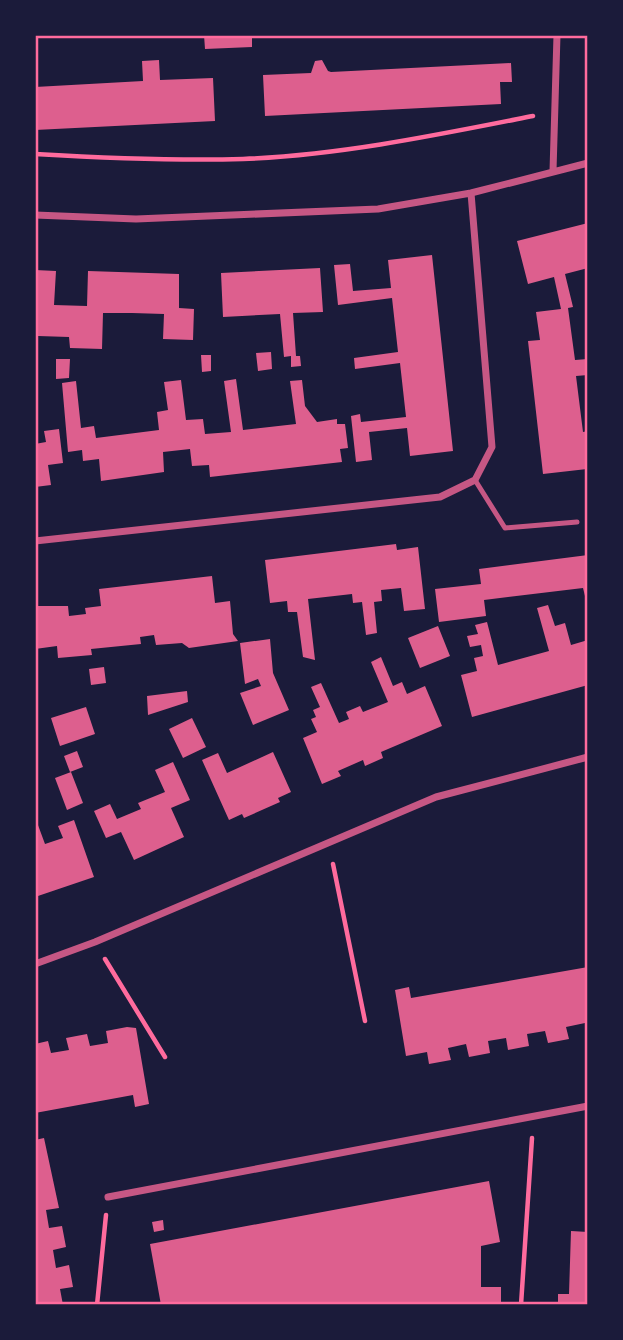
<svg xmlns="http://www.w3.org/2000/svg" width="623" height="1340" viewBox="0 0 623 1340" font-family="'Sofia Sans Condensed',sans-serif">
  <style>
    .building { fill: #dd5f8e }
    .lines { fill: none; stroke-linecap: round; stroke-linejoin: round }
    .path { stroke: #ff6b9d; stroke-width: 4.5 }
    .service { stroke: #c65784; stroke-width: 5 }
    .minor { stroke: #c65784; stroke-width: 7 }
    .neatline { fill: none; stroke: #ff6b9d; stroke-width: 2.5 }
  </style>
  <rect width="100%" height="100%" fill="#1b1b3a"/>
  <path class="building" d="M204 35H252V47L205 49Z
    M159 60 160 80 213 78 215 121 35 130V87L143 81 142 61Z
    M322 60 328 71 331 72 511 63 512 82H500L501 104 265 116 263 75 311 73 315 61Z
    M588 223V268L565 274 573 307 568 308 575 360 588 359V375L576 376 583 432 588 431V451H585L587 469 543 474 528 341 540 340 536 312 561 309 554 277 528 284 517 241Z
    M432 255 453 451 410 456 407 428 369 432 372 460 356 462 351 416 360 414 361 422 406 417 400 363 355 369 354 358 398 352 392 298 338 305 334 265 350 264 353 291 391 288 388 260Z
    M320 268 323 312 293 313 296 356H300L301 366 291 367V356L284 357 280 314 223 317 221 273Z
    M35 270 56 271 54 305 87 306 88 271 179 274V308L194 309 193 340 163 339 164 314 132 313H103L102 349 70 348 69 337 38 336Z
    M271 352 272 369 258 371 256 353Z
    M201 355H211V371L202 372Z
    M56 359H70L69 378 56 379Z
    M236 379 243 430 296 424 290 381 302 380 305 406 317 422 337 419V424H345L348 448 340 449 342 462 210 477 209 465 192 466 190 449 163 452 164 472 101 481 99 459 83 461 82 450 68 452 62 383 76 381 81 428 94 426 96 438 159 430 157 412 168 410 164 382 181 380 186 420 203 419 205 434 231 432 224 381Z
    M59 429 63 463 48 465 51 485 35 487V444L46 442 44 431Z
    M396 544 397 550 418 547 425 609 404 611 401 588 381 590 382 601 374 602 377 633 366 635 362 602 353 603 352 594 308 599 315 660 303 657 297 612H288L287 601 270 603 265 560Z
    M588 555V608L583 588 484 600 486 616 439 622 435 589 481 584 479 569Z
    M212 576 215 603 230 601 233 634 238 641 189 648 182 643 156 645 154 635 140 637 141 644 91 649 92 655 58 658 57 646 35 649V606H68L69 616 86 614 85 608 101 606 99 589Z
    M548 605 555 626 565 623 571 645 588 640V685L472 717 461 675 477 671 474 658 483 656 481 645 470 647 467 636 478 634 475 625 487 622 498 665 549 651 537 608Z
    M438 626 450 656 420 668 408 638Z
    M270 639 273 673 289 710 253 725 240 693 261 686 258 679 245 684 240 643Z
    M381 657 393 686 402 682 407 694 425 686 442 726 381 752 383 758 365 766 363 760 338 771 341 776 322 784 303 738 317 732 311 719 316 717 313 710 320 707 311 687 321 683 339 723 349 719 346 712 360 706 363 712 388 702 371 662Z
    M104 667 106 683 91 685 89 669Z
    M187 691 188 702 148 715 147 696Z
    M86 707 95 734 60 746 51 718Z
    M192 718 206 747 183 758 169 729Z
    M77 751 83 767 70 772 64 756Z
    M273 752 291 792 278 798 280 802 244 818 242 814 229 820 202 760 218 753 227 773Z
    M173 762 190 800 171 808 184 837 134 860 121 832 106 838 94 811 110 804 117 819 141 809 138 803 165 792 155 770Z
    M71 772 83 803 67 810 55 778Z
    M35 817 45 844 63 838 58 826 74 820 94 877 35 897Z
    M588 967V1035L585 1023 566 1027 569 1039 548 1043 545 1031 527 1034 529 1046 508 1050 506 1038 488 1041 490 1053 469 1057 466 1044 448 1048 451 1060 429 1064 427 1052 406 1056 395 990 409 987 411 998Z
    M127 1027 136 1028 149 1104 135 1107 133 1095 35 1113V1044L48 1041 51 1053 69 1050 66 1038 87 1034 90 1046 108 1043 106 1031Z
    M44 1138 59 1208 46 1210 49 1228 62 1226 66 1247 53 1250 56 1268 69 1265 73 1287 60 1289 63 1305H35V1140Z
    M489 1181 500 1242 481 1246V1287H501V1305H180V1302L161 1305 150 1244Z
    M163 1220 164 1230 154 1232 152 1222Z
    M571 1231 588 1232V1305H558V1294H569Z"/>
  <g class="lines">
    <path class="path" d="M35 154C104 158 174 161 243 159 341 155 437 135 533 116
      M333 864 365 1021
      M105 959 165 1057
      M97 1305 106 1215
      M521 1305 532 1138"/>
    <path class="service" d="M475 480 505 528 577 522"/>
    <path class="minor" d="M553 171 557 35
      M35 215 136 219 378 209 471 193 588 163
      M35 541 440 497 475 480 492 447 471 193
      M35 964 95 942 436 797 588 757
      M108 1197 588 1106"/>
  </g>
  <rect width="623" height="1340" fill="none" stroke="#1b1b3a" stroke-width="74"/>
  <rect x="37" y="37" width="549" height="1266" class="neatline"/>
</svg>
